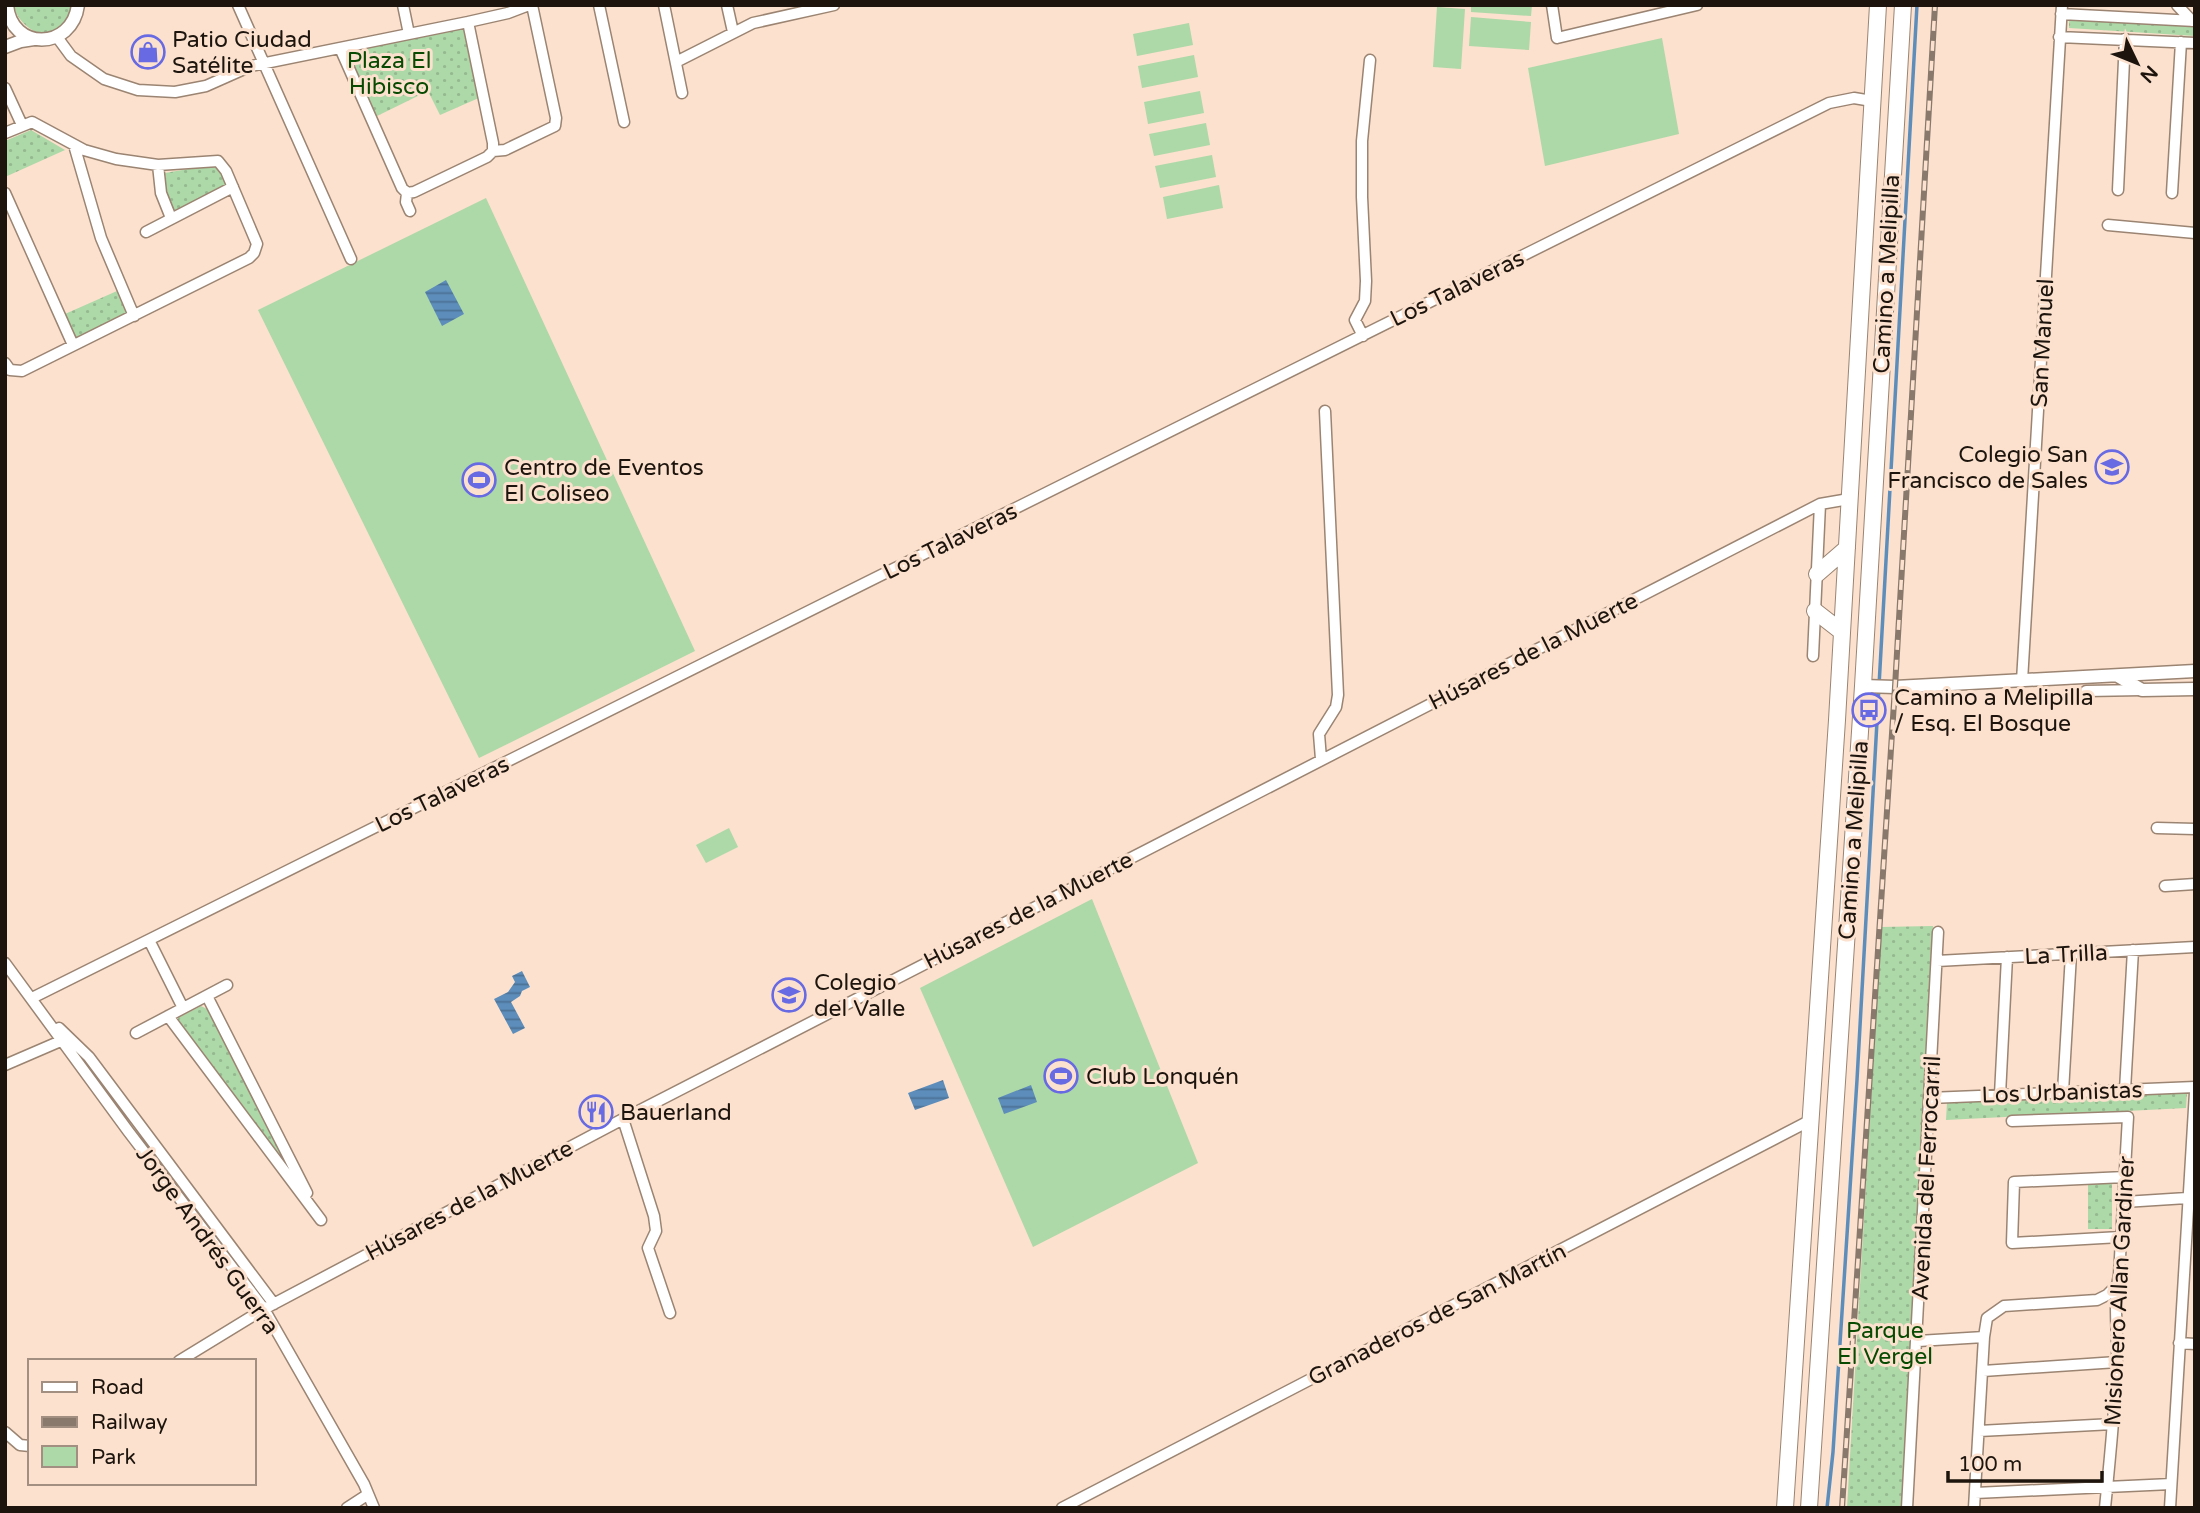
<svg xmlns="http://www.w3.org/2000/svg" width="2200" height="1513" viewBox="0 0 2200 1513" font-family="'Varela Round',sans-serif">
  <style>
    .green { fill: url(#green-dots) }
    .pitch { fill: #add8a7 }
    .water { fill: url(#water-rules) }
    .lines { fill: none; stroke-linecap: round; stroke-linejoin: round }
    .stream { stroke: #5d8dbb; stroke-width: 3.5 }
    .minor-casing { stroke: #9b8472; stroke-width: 13 }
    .tertiary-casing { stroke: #9b8472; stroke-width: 15 }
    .primary-casing { stroke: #9b8472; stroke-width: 18 }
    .minor { stroke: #fff; stroke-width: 10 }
    .tertiary { stroke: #fff; stroke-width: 12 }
    .primary { stroke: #fff; stroke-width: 16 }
    .rail-casing { stroke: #89796c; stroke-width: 6 }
    .rail { stroke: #fbe1ce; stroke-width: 3.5; stroke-dasharray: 10; stroke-linecap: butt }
    .labels { text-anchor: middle; stroke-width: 6; stroke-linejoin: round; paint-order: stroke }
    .poi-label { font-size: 23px; fill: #1c140d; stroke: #fbe1ce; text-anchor: start }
    .park-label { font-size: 23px; fill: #084a02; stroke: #fbe1ce }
    .street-label { font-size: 23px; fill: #1c140d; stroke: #fbe1ce }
  </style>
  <defs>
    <pattern id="green-dots" width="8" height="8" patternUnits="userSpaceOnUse" patternTransform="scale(1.75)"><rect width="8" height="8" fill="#add8a7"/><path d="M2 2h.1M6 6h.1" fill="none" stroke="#94b88f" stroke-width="1.8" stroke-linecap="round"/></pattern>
    <pattern id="water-rules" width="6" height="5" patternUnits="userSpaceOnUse" patternTransform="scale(1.75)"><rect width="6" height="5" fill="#5d8dbb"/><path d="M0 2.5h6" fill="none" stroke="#4c7296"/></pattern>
  </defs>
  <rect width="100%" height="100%" fill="#fbe1ce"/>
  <path class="green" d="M13 5H73C71 10 70 17 66 22 48 46 20 29 13 5Z
    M2069 19 2195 26V36L2069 28Z
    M465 24 481 97 440 115 428 91 373 118 344 50Z
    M31 130 65 150 5 177V141Z
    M211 165 218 168 228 186 174 213 167 196 165 173Z
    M117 291 128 316 77 339 65 314Z
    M1933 926 1902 1508H1847L1881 927Z
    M201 1006 207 1009 297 1181 178 1025V1018Z
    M2187 1093 2186 1108 1946 1120 1947 1103Z
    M2088 1182 2112 1183V1229H2088Z"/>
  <path class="pitch" d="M1471 5H1532L1531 16 1471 12Z
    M1437 7 1465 9 1461 69 1433 67Z
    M1471 17 1531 22 1529 50 1469 46Z
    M1189 23 1193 45 1137 56 1133 34Z
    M1662 38 1679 134 1545 166 1528 68Z
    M1194 55 1198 77 1142 88 1138 66Z
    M1200 91 1204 113 1148 124 1144 102Z
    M1206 123 1210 145 1154 156 1149 134Z
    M1212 155 1216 177 1160 188 1155 166Z
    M1219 185 1223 208 1167 219 1163 197Z
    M486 198 695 651 479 758 258 310Z
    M729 828 738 847 706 863 696 845Z
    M1092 899 1198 1163 1033 1247 920 988Z"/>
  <path class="water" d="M446 280 464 314 442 326 425 292Z
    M522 971 530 987 522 991 520 996 511 1002 525 1028 513 1034 494 999 508 992 515 982 512 976Z
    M943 1080 949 1098 915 1110 908 1093Z
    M1031 1085 1037 1102 1004 1114 998 1098Z"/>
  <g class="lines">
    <path class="stream" d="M1827 1508 1833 1452 1857 1080 1917 5"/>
    <defs>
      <path id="minor" d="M238 5 351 259
        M403 5 409 34
        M599 5 624 122
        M664 5 682 93
        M727 5 733 32
        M1552 5 1557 38 1697 5
        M2177 5 2192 21
        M2061 14 2195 21
        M468 22 493 143V151
        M57 37 71 56 104 79 138 90 175 92 206 86 251 66 468 22 508 13 529 5
        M2059 37 2195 43
        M340 48 402 188 407 193 406 202 410 211
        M676 62 753 23 834 5
        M5 88 22 125
        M5 133 32 122 84 150 116 159 158 165 218 161 226 171 257 244 254 253 249 258 22 371 10 370 5 363
        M74 145 101 238 134 316
        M158 165 161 193 171 218
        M2118 190 2125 39
        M5 193 73 345
        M407 193 414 192 487 157 493 151 505 150 555 126 556 118 532 5
        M2172 193 2181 42
        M2108 225 2195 233
        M146 232 233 187
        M1363 336 1355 320 1365 301 1366 281 1362 197V141L1370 60
        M1813 656 1820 504
        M2022 681 2062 5
        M2086 691 2142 690
        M1321 759 1319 734 1336 707 1338 695 1325 411
        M2157 828 2195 829
        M2165 886 2195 884
        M149 940 183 1008
        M1937 961 2195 947
        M5 963 128 1131 264 1309 364 1484 374 1508
        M207 996 307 1193
        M32 998 1829 103 1854 98 1872 101
        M168 1016 321 1220
        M59 1028 89 1057 274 1304
        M136 1033 227 985
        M5 1065 63 1040
        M2125 1090 2133 950
        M2063 1092 2071 954
        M2000 1095 2007 957
        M1929 1098 2195 1087
        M623 1119 654 1216 656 1231 648 1248 670 1313
        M2012 1121 2128 1117 2119 1275C2113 1301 2118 1333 2117 1361 2115 1410 2110 1459 2105 1508
        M2124 1202 2187 1198
        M2120 1237 2012 1243 2014 1182 2125 1177
        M1918 1341 1984 1337
        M2179 1343 2195 1344
        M179 1361 264 1309 623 1119 1820 504 1849 499
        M1983 1371 2117 1362
        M1979 1431 2113 1424
        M5 1432 20 1445 30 1446
        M1975 1493 2171 1484
        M347 1508 367 1495
        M1062 1508 1811 1120
        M1907 1508 1938 932
        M1974 1508 1984 1337 1987 1318 2004 1306 2097 1300 2107 1295 2115 1287
        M2170 1508 2195 1092"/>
      <path id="tertiary" d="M7 5C11 51 72 51 78 5
        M5 47 21 41 34 39
        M2118 676 2142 690 2195 689
        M1863 686 1895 687 2195 671"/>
      <path id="primary" d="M1817 574 1847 548
        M1815 611 1842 632
        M1785 1508 1837 720 1878 5
        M1809 1508 1863 686 1903 5"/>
    </defs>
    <use href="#minor" class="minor-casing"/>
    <use href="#tertiary" class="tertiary-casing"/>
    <use href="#primary" class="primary-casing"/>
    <use href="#minor" class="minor"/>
    <use href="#tertiary" class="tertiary"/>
    <use href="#primary" class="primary"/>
    <defs>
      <path id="rail" d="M1842 1508 1895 687 1935 5"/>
    </defs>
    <use href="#rail" class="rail-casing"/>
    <use href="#rail" class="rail"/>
  </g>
  <defs>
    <symbol id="shop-ring" viewBox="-11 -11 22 22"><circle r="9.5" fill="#fbe1ce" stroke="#676ae3" stroke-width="1.5"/><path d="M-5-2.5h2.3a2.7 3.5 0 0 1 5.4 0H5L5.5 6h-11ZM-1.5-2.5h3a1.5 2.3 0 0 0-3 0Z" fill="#676ae3"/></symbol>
    <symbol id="school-ring" viewBox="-11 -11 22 22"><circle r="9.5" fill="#fbe1ce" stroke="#676ae3" stroke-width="1.5"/><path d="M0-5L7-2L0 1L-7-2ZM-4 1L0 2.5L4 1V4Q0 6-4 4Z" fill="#676ae3"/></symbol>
    <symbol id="stadium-ring" viewBox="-11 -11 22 22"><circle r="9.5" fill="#fbe1ce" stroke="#676ae3" stroke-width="1.5"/><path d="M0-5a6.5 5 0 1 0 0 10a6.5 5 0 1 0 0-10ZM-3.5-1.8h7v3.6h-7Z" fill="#676ae3"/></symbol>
    <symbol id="bus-ring" viewBox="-11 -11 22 22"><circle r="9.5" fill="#fbe1ce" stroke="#676ae3" stroke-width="1.5"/><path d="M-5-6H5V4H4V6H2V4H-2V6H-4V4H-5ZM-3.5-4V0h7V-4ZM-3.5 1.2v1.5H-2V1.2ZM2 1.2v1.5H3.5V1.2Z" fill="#676ae3"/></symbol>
    <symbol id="restaurant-ring" viewBox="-11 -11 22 22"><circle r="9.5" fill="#fbe1ce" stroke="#676ae3" stroke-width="1.5"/><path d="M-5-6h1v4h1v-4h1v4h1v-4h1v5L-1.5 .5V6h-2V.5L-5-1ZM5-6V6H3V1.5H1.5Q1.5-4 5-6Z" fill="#676ae3"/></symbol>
  </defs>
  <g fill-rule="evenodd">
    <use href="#shop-ring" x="129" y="33" width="38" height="38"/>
    <use href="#school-ring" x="2093" y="448" width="38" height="38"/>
    <use href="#stadium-ring" x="460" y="461" width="38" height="38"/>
    <use href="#bus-ring" x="1850" y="691" width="38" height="38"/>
    <use href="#school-ring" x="770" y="976" width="38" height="38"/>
    <use href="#stadium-ring" x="1042" y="1057" width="38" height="38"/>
    <use href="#restaurant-ring" x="577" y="1093" width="38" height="38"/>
  </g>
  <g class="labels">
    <g class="poi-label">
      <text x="172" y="47">Patio Ciudad<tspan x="172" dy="26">Satélite</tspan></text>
      <text x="2088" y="462" text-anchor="end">Colegio San<tspan x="2088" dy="26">Francisco de Sales</tspan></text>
      <text x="504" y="475">Centro de Eventos<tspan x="504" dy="26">El Coliseo</tspan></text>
      <text x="1894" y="705">Camino a Melipilla<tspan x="1894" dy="26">/ Esq. El Bosque</tspan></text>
      <text x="814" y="990">Colegio<tspan x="814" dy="26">del Valle</tspan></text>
      <text x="1086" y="1084">Club Lonquén</text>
      <text x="620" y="1120">Bauerland</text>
    </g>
    <g class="park-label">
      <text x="389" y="68">Plaza El<tspan x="389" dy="26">Hibisco</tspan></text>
      <text x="1885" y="1338">Parque<tspan x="1885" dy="26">El Vergel</tspan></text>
    </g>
    <g class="street-label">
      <text transform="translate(1886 274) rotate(-87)" y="8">Camino a Melipilla</text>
      <text transform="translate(1457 288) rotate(-26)" y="8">Los Talaveras</text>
      <text transform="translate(2042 343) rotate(-87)" y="8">San Manuel</text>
      <text transform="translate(950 541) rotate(-26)" y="8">Los Talaveras</text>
      <text transform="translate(1533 651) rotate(-27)" y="8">Húsares de la Muerte</text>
      <text transform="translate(442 794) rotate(-26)" y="8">Los Talaveras</text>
      <text transform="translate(1853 840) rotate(-86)" y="8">Camino a Melipilla</text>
      <text transform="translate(1028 910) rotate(-27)" y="8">Húsares de la Muerte</text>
      <text transform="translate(2066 954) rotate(-3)" y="8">La Trilla</text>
      <text transform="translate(2062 1092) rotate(-2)" y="8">Los Urbanistas</text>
      <text transform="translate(1926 1178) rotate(-87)" y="8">Avenida del Ferrocarril</text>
      <text transform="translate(469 1200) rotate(-28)" y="8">Húsares de la Muerte</text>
      <text transform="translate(208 1240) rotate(54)" y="8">Jorge Andrés Guerra</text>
      <text transform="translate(2119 1291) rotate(-87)" y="8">Misionero Allan Gardiner</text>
      <text transform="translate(1437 1314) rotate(-27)" y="8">Granaderos de San Martín</text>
    </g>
  </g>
  <rect width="2200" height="1513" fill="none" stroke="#1c140d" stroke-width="14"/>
  <rect x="28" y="1359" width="228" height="126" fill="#fbe1ce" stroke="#a28f81" stroke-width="2"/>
  <rect x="42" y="1382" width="35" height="10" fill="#ffffff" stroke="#a28f81" stroke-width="2"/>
  <text x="91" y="1394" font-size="21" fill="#1c140d">Road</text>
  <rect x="42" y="1417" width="35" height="10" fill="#89796c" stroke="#a28f81" stroke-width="2"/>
  <text x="91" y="1429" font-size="21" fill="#1c140d">Railway</text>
  <rect x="42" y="1446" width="35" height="21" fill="#add8a7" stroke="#a28f81" stroke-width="2"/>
  <text x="91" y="1464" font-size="21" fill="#1c140d">Park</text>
  <g transform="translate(2137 63) rotate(133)" stroke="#fbe1ce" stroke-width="5" paint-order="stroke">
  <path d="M0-5L12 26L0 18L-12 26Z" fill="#1c140d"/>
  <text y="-10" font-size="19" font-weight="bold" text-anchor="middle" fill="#1c140d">N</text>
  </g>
  <path d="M1948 1471v10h154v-10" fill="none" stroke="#1c140d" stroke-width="3.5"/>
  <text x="1958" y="1471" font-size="21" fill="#1c140d" stroke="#fbe1ce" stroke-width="5" paint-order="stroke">100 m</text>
</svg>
